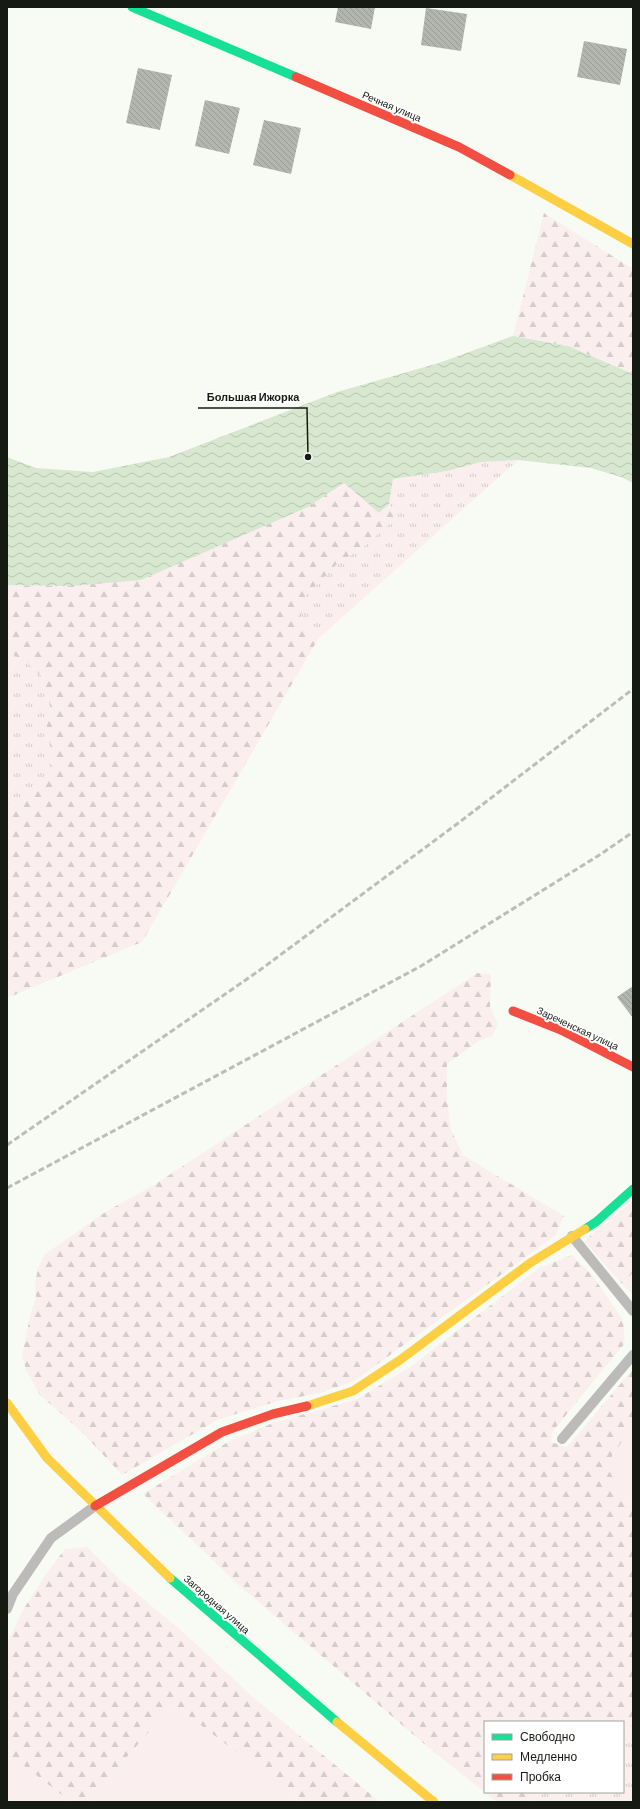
<svg xmlns="http://www.w3.org/2000/svg" width="640" height="1809" viewBox="0 0 640 1809" font-family="Barlow,sans-serif">
  <style>
    .grass { fill: url(#grass-tufts) }
    .forest { fill: url(#forest-firs) }
    .garden { fill: #faefee }
    .water { fill: url(#water-waves) }
    .building { fill: url(#building-back-hatch) }
    .lines { fill: none; stroke-linecap: round; stroke-linejoin: round }
    .lane { stroke: #bdbaba; stroke-width: 10 }
    .fast { stroke: #16e098; stroke-width: 9 }
    .slow { stroke: #ffcf43; stroke-width: 9 }
    .jam { stroke: #f24e42; stroke-width: 9 }
    .rail { stroke: #bcbdb9; stroke-width: 3; stroke-dasharray: 6 3; stroke-linecap: butt }
    .labels { text-anchor: middle; stroke-width: 4; stroke-linejoin: round; paint-order: stroke }
    .street-label { font-size: 10px; fill: #151a12; stroke: #fff }
    .leader { fill: none; stroke: #151a12; stroke-width: 1.5 }
    .callout-dot { fill: #151a12; stroke: #fff; stroke-width: 1.5 }
    .callout-label { font-size: 11px; text-anchor: middle; font-weight: bold; fill: #151a12; stroke: #fff; stroke-width: 4; stroke-linejoin: round; paint-order: stroke }
  </style>
  <defs>
    <pattern id="grass-tufts" width="24" height="20" patternUnits="userSpaceOnUse"><rect width="24" height="20" fill="#faefee"/><path d="M3 7l-1-3M5 7V3M7 7l1-3M15 17l-1-3M17 17v-4M19 17l1-3" fill="none" stroke="#d5cccb"/></pattern>
    <pattern id="forest-firs" width="22" height="20" patternUnits="userSpaceOnUse"><rect width="22" height="20" fill="#faefee"/><path d="M5 1l3.5 6h-7zM16 11l3.5 6h-7z" fill="#d5cccb"/></pattern>
    <pattern id="water-waves" width="16" height="10" patternUnits="userSpaceOnUse"><rect width="16" height="10" fill="#d8e7cf"/><path d="M0 5q4-4 8 0t8 0" fill="none" stroke="#b8c6b1"/></pattern>
    <pattern id="building-back-hatch" width="6" height="6" patternUnits="userSpaceOnUse"><rect width="6" height="6" fill="#b2b6af"/><path d="M-1 5l2 2M0 0l6 6M5-1l2 2" fill="none" stroke="#989c96"/></pattern>
  </defs>
  <rect width="100%" height="100%" fill="#f7fbf4"/>
  <path class="grass" d="M518 460 318 639 300 619 306 595 338 563 363 547 398 516 389 504 393 479 447 471 481 462Z
    M7 652 26 661 44 679 50 706 46 732 54 758 46 784 26 801 7 808Z
    M633 1726V1802H536L532 1792H623V1728Z"/>
  <path class="forest" d="M544 213 633 269V374L568 346 513 336Z
    M344 483 379 513 389 504 398 516 363 547 338 563 306 595 300 619 318 639 142 942 7 998V808L26 801 46 784 54 758 46 732 50 706 44 679 26 661 7 652V585L71 586 308 507Z
    M477 973 491 974 490 1007 498 1024 492 1036 479 1041 447 1064V1098L451 1130 463 1155 564 1216 556 1235 354 1381 320 1393 278 1401 217 1420 122 1475 82 1432 40 1395 26 1370 22 1355 31 1312 36 1298 35 1284 38 1268 45 1254 107 1211 154 1185Z
    M633 1200V1273L622 1284 584 1241Z
    M572 1255 592 1275 623 1320 625 1343 552 1432 551 1442 567 1447 633 1369V1426L606 1465 633 1512V1726L623 1728V1722H485V1792H532L536 1802H497L429 1748 241 1587 143 1494 228 1442 273 1423 357 1399 409 1368 539 1268Z
    M87 1547 118 1578 183 1632 254 1698 380 1802H301L173 1704 88 1802H71L7 1753V1643L23 1610 44 1577 65 1549Z"/>
  <path class="garden" d="M633 1273V1295L622 1284Z
    M633 1426V1512L606 1465Z
    M173 1704 301 1802H88Z
    M7 1753 71 1802H7Z"/>
  <path class="water" d="M513 336 568 346 633 374V483L621 477 591 468 518 460 481 462 447 471 393 479 389 504 379 513 344 483 308 507 141 580 71 586 7 585V457L36 468 93 472 169 457 337 392 439 363Z"/>
  <path class="building" d="M338 7H375L371 29 335 22Z
    M426 8 467 14 461 51 421 45Z
    M584 41 627 49 620 85 577 77Z
    M138 68 172 75 160 130 126 123Z
    M205 100 240 108 229 154 195 146Z
    M264 120 301 128 291 174 253 165Z
    M633 986V1018L617 997Z"/>
  <g class="lines">
    <path class="lane" d="M572 1236 633 1311
      M562 1439 633 1355
      M7 1609 13 1594 51 1538 95 1506"/>
    <path class="fast" d="M132 7 296 77
      M585 1229 596 1222 633 1189
      M170 1578 337 1722"/>
    <path class="slow" d="M510 175 633 244
      M7 1403 47 1458 170 1578
      M307 1406 353 1391 400 1360 530 1263 585 1229
      M337 1722 434 1802"/>
    <path class="jam" d="M296 77 459 147 510 175
      M513 1011 561 1030 633 1067
      M95 1506 222 1432 273 1414 307 1406"/>
    <path class="rail" d="M7 1145 260 970 461 821 633 689
      M7 1188 421 966 601 854 633 832"/>
  </g>
  <g class="labels">
    <g class="street-label">
      <text transform="translate(392 106) rotate(23)" y="4">Речная улица</text>
      <text transform="translate(578 1028) rotate(25)" y="4">Зареченская улица</text>
      <text transform="translate(217 1604) rotate(41)" y="4">Загородная улица</text>
    </g>
  </g>
  <path class="leader" d="M308 457L307 408H198"/>
  <circle class="callout-dot" cx="308" cy="457" r="4"/>
  <g class="callout-label">
    <text x="253" y="401">Большая Ижорка</text>
  </g>
  <rect width="640" height="1809" fill="none" stroke="#151a12" stroke-width="16"/>
  <rect x="484" y="1721" width="140" height="72" fill="#ffffff" stroke="#a1a3a0"/>
  <rect x="492" y="1734" width="20" height="6" fill="#16e098" stroke="#a1a3a0"/>
  <text x="520" y="1741" font-size="12" fill="#151a12">Свободно</text>
  <rect x="492" y="1754" width="20" height="6" fill="#ffcf43" stroke="#a1a3a0"/>
  <text x="520" y="1761" font-size="12" fill="#151a12">Медленно</text>
  <rect x="492" y="1774" width="20" height="6" fill="#f24e42" stroke="#a1a3a0"/>
  <text x="520" y="1781" font-size="12" fill="#151a12">Пробка</text>
</svg>
